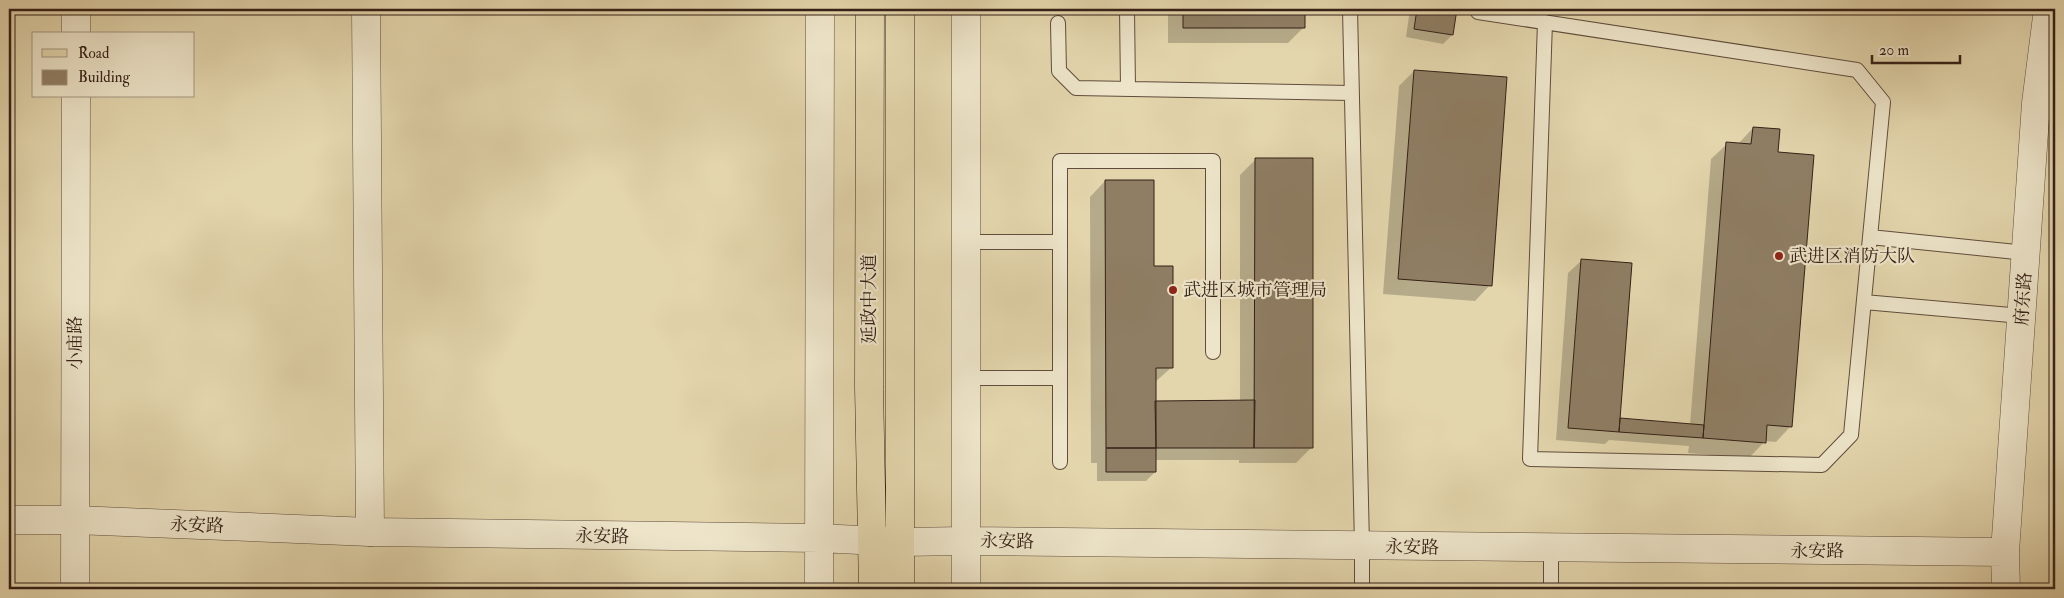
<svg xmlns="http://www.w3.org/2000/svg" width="2064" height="598" viewBox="0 0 2064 598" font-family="'IM FELL Double Pica','Noto Serif SC',serif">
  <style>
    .shadow { fill: #0003 }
    .building { fill: #8f7e64; stroke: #352017 }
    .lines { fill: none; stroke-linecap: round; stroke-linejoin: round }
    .service-casing { stroke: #604d3c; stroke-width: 16 }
    .minor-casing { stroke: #604d3c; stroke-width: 29 }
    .tertiary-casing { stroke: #604d3c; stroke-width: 29 }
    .primary-casing { stroke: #352017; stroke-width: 29 }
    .service { stroke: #ede4c9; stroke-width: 14 }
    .minor { stroke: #ede4c9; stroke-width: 28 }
    .tertiary { stroke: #ede4c9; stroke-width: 28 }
    .primary { stroke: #e3d5ac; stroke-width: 28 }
    .poi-dot { fill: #8f2418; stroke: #ede4c9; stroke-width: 2 }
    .labels { text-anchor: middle; stroke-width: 4.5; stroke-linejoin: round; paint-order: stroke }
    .poi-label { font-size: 18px; fill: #352017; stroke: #ede4c9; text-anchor: start }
    .street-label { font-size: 18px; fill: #352017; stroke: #ede4c9 }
  </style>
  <rect width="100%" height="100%" fill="#e3d5ac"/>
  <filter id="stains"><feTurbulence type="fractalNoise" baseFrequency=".004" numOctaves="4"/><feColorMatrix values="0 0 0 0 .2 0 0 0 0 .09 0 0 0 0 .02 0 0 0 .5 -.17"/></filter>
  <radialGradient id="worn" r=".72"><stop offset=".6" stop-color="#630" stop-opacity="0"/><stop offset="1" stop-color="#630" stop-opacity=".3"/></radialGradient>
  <path class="shadow" d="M1168 9H1304V27L1288 43H1168Z
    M1410 9H1456L1452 35 1443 44 1406 37Z
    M1414 71 1490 285 1475 301 1383 294 1399 86Z
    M1753 128 1777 153 1791 426 1776 442 1765 441 1749 458 1688 453 1689 446 1609 440 1605 444 1556 440 1568 273 1581 261 1619 420 1690 425 1711 159 1727 144H1738Z
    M1256 159 1312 447 1296 463H1239V460H1155V472L1146 481H1097V463H1091L1090 197 1105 181 1153 268 1172 367 1154 383V402H1240V175Z"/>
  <path class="building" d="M1183 9H1305V28H1183Z
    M1417 9H1457L1453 35 1414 29Z
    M1414 70 1507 77 1492 286 1398 279Z
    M1753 127 1780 129 1778 152 1814 155 1792 427 1767 425 1766 443 1703 438 1726 142 1751 144Z
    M1255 158H1313V448H1254Z
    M1105 180H1154V266H1173V368H1156V448H1106Z
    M1581 259 1632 263 1619 432 1568 428Z
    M1255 400 1254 448H1156L1155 401Z
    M1620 418 1704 425 1703 438 1619 432Z
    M1106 448H1156V472H1106Z"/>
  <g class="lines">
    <defs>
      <path id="service" d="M1127 9 1128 89
        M1350 9 1362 546V589
        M1478 12 1857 70 1883 102 1851 435 1822 465 1530 459 1545 22
        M1058 23 1059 71 1076 88 1351 93
        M1870 237 2026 253
        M966 242H1060
        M1864 302 2022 316
        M966 378H1060
        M1060 462V161H1213V352
        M1551 589V549"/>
      <path id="minor" d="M366 9 370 532
        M76 34V9
        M75 589 76 96"/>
      <path id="tertiary" d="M966 9V589
        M9 520H75L370 532 819 538 900 542 966 541 2005 552
        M819 589 820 9
        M2006 589 2005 552 2036 103 2048 9"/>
      <path id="primary" d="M870 9 869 387 873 589
        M900 9V589"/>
    </defs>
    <use href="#service" class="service-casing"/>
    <use href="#minor" class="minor-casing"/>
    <use href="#tertiary" class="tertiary-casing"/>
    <use href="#primary" class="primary-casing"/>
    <use href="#service" class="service"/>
    <use href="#minor" class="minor"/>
    <use href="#tertiary" class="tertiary"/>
    <use href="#primary" class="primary"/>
  </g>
  <g class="poi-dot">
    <circle cx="1779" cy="256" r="5"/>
    <circle cx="1173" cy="290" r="5"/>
  </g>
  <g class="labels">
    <g class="poi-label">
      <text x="1789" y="262">武进区消防大队</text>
      <text x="1183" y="296">武进区城市管理局</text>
    </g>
    <g class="street-label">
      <text transform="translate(869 299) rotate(-90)" y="6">延政中大道</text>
      <text transform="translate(2023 299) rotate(-86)" y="6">府东路</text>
      <text transform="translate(75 343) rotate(-90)" y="6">小庙路</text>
      <text transform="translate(197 525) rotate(2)" y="6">永安路</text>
      <text transform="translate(602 536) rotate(1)" y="6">永安路</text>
      <text transform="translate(1007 541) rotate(1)" y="6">永安路</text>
      <text transform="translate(1412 547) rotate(1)" y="6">永安路</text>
      <text x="1817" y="557">永安路</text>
    </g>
  </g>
  <rect width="2064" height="598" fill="none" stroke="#e3d5ac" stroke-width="30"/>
  <rect x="10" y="10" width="2044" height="578" fill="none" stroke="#352017" stroke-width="2.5"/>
  <rect x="15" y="15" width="2034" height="568" fill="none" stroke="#352017"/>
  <rect x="32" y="32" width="162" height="65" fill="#ede4c9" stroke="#a39682"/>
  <rect x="42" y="49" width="25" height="8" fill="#e3d5ac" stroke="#a39682"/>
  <text x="78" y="58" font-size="15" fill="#352017">Road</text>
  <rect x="42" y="70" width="25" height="15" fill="#8f7e64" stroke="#a39682"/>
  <text x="78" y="82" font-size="15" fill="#352017">Building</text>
  <path d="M1872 55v8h88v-8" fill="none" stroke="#352017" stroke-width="2.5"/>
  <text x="1879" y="55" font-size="15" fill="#352017" stroke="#ede4c9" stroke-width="4" paint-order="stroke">20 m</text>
  <rect width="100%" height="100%" filter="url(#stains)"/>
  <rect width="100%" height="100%" fill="url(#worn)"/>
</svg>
